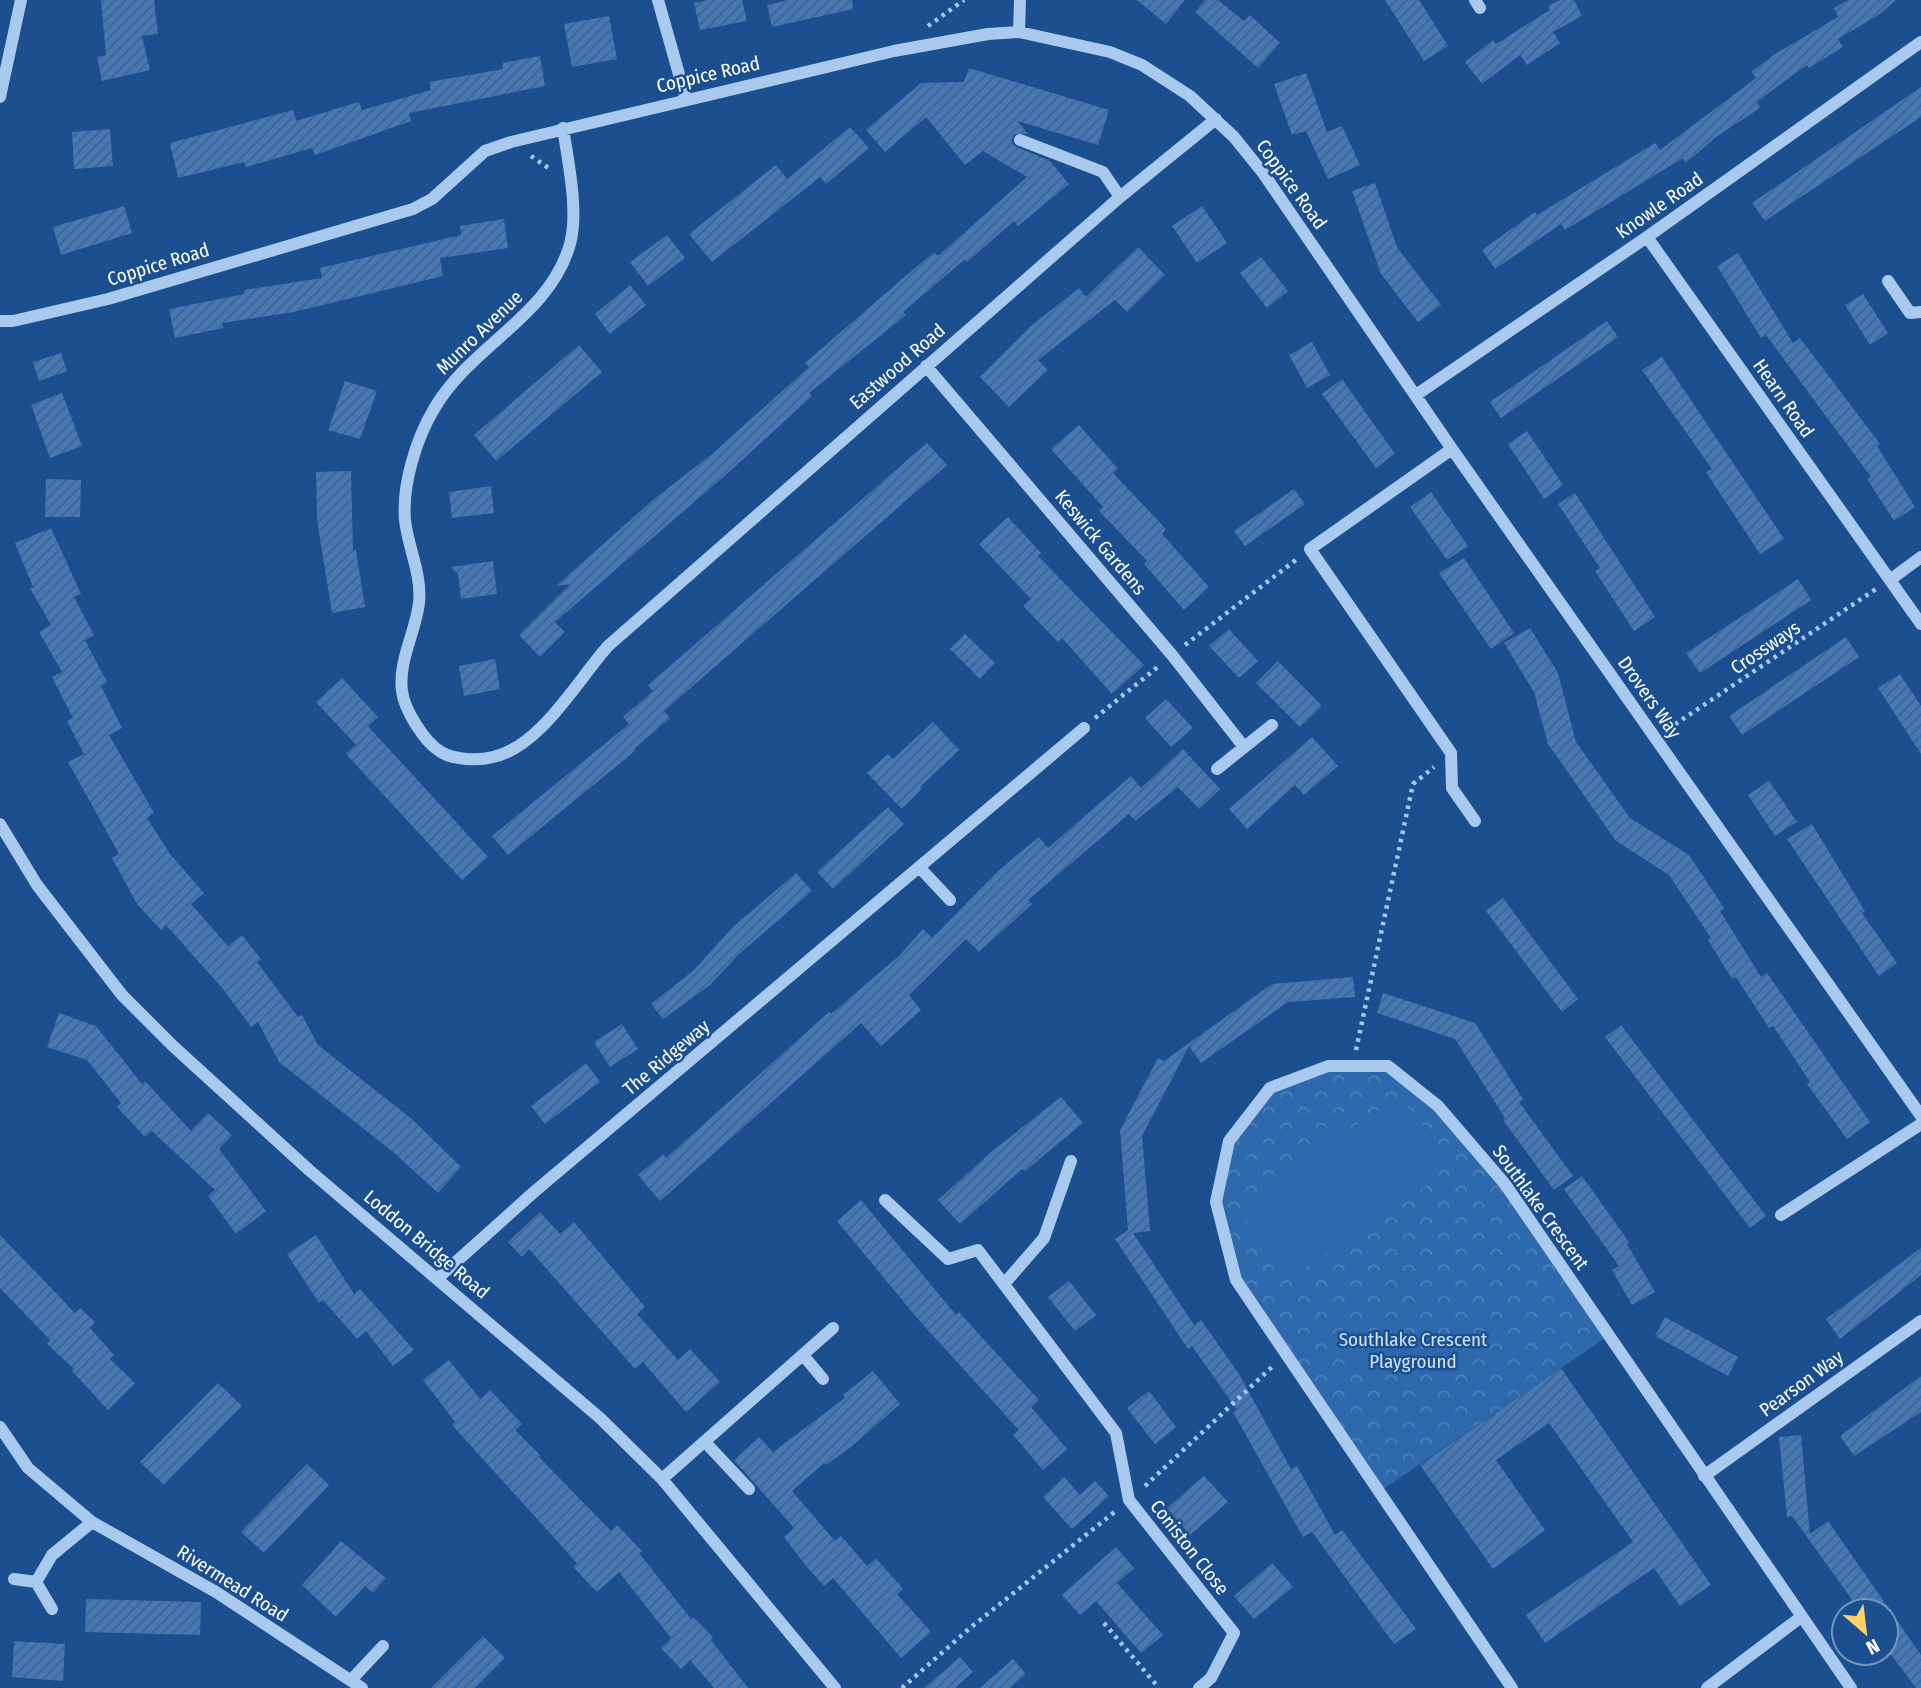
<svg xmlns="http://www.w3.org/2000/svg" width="1921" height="1688" viewBox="0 0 1921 1688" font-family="'Fira Sans Condensed',sans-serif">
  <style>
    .park { fill: url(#park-crowns) }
    .pitch { fill: #2e69ad }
    .building { fill: url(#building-hatch) }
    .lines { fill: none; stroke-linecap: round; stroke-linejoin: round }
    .path { stroke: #a9c9ee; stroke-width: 4.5; stroke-dasharray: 3.5 5; stroke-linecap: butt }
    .minor { stroke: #a9c9ee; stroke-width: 12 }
    .labels { text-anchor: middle; stroke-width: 5; stroke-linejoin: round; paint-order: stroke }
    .street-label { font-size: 19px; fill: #fff; stroke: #1b4f8f }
    .park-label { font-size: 19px; fill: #cfe3fa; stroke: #1b4f8f }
  </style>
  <defs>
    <pattern id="park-crowns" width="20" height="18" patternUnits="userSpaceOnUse" patternTransform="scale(1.75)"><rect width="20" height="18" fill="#2e69ad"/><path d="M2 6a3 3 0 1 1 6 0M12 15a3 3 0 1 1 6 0" fill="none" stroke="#4d80b9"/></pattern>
    <pattern id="building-hatch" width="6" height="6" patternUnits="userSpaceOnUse" patternTransform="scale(1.75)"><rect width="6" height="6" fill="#4478b7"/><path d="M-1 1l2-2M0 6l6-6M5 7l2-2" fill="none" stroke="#486282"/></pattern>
  </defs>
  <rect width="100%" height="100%" fill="#1b4f8f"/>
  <path class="park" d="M1328 1066H1388L1438 1106 1505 1184 1608 1336 1379 1492 1236 1280 1216 1202 1229 1141 1270 1088Z"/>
  <path class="pitch" d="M1387 1104 1410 1108 1444 1154 1438 1178 1300 1271 1280 1268 1246 1219 1251 1197Z"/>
  <path class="building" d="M101 0H154L158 34 142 36 150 70 102 81 97 57 106 55Z
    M708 0H742L747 21 700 30 694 3Z
    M788 0H852L853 9 772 27 767 5Z
    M1137 0H1185L1166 24Z
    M1205 0H1218L1244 21 1250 15 1280 43 1258 68 1195 12Z
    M1385 0H1419L1448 46 1424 61Z
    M1560 0H1574L1582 16 1553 32 1560 43 1527 65 1520 55 1482 84 1465 62 1493 40 1496 44 1550 10 1548 6Z
    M1848 0H1896L1880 14 1838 39 1843 47 1809 68 1807 65 1782 83 1757 102 1760 108 1716 137 1686 163 1683 158 1565 230 1561 224 1495 269 1482 250 1535 212 1537 215 1655 143 1660 150 1756 78 1751 72 1775 54 1838 17 1834 8Z
    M609 16 617 59 572 67 564 24Z
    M540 56 545 86 409 113 411 121 315 155 312 148 246 167 244 162 178 178 170 143 293 110 296 121 359 102 362 110 431 90 429 82 503 69 502 63Z
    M969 68 1109 110 1098 145 1017 121 1028 134H1014L1011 141 1014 146 1050 161 1069 184 1018 226 1014 221 967 262 964 260 903 312 906 315 809 393 812 396 729 472 555 622 565 632 540 657 519 635 570 584 556 586 654 499 712 454 809 367 805 363 901 280 934 252 938 256 1027 177 983 151 965 165 926 117 885 152 866 130 921 83 964 82Z
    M1306 73 1327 132 1342 126 1360 165 1328 179 1306 131 1292 135 1274 84Z
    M1921 87V117L1765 221 1752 203Z
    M850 127 869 148 826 184 820 177 712 262 689 234 776 165 787 179Z
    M110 129 113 166 74 169 72 132Z
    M1375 183 1397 247 1441 305 1418 322 1381 274 1352 191Z
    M124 206 132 233 61 255 53 227Z
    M1202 206 1227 243 1197 263 1172 226Z
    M504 219 508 248 440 258 443 276 294 312 222 323 223 328 175 338 169 309 245 294 244 290 322 278 320 268 461 235 460 226Z
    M667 235 685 258 648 286 630 262Z
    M1138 247 1165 275 1127 312 1115 300 1038 360 1048 370 1009 407 980 377 1032 325 1079 288 1086 297Z
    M1738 253 1793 343 1800 338 1880 444 1877 446 1915 507 1894 521 1867 479 1871 477 1766 335 1761 338 1717 266Z
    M1261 257 1288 291 1267 308 1240 273Z
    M630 285 646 305 610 334 595 314Z
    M1863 294 1888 333 1870 345 1845 305Z
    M1607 321 1618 337 1501 418 1490 402Z
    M1312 342 1330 375 1307 388 1289 355Z
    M579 345 602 372 496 461 474 435Z
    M61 353 67 371 39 381 33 362Z
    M1662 357 1784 539 1760 554 1706 472 1712 469 1642 370Z
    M1342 379 1395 454 1376 468 1322 394Z
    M345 381 377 391 360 439 328 430Z
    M62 393 82 446 50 458 31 405Z
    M1079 425 1118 469 1113 473 1166 529 1162 534 1209 587 1184 610 1144 564 1147 561 1099 511 1103 507 1051 449Z
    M1527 431 1563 485 1544 499 1508 444Z
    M927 443 947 465 664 711 670 718 634 749 635 751 508 855 492 836 629 724 623 717 653 691 648 685Z
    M351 471 353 551 356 550 365 607 332 613 317 520 316 472Z
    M46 479 81 480 80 517H45Z
    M491 486 494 513 452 518 449 492Z
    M1294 489 1305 504 1245 546 1234 531Z
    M1431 492 1468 546 1447 560 1410 507Z
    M1575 493 1655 617 1634 631 1595 571 1600 568 1558 504Z
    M1008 517 1041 553 1038 556 1144 665 1112 694 1062 638 1058 642 1023 606 1031 599 979 544Z
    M51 528 81 594 74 597 94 635 85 640 107 682 101 686 122 728 109 735 154 813 147 818 170 854 204 893 191 904 228 946 242 935 261 959 257 962 298 1017 302 1015 318 1045 413 1120 461 1167 438 1193 393 1152 279 1062 258 1022 251 1027 223 989 166 925 161 930 137 904 112 858 119 854 68 762 84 754 67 721 73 718 52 677 62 672 39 632 51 625 30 588 33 587 15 543Z
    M1464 558 1514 633 1491 649 1439 573Z
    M493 561 497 594 461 599 458 574 451 567Z
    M1798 579 1811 600 1700 673 1686 653Z
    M1530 628 1558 673 1576 742 1630 818 1689 855 1724 908 1720 911 1761 977 1767 973 1870 1122 1847 1139 1807 1084 1810 1082 1773 1026 1769 1028 1736 977 1732 979 1708 940 1711 938 1669 875 1616 841 1548 744 1534 692 1504 643Z
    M1229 629 1258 661 1239 678 1209 646Z
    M965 634 995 663 980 679 950 649Z
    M1846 637 1859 657 1742 735 1729 716Z
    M495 659 500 689 464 696 459 666Z
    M1278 661 1322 706 1300 727 1256 683Z
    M1900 674 1921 706V754L1878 688Z
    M342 678 378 717 368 726 488 857 462 880 346 754 356 745 316 702Z
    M1166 699 1193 728 1171 747 1145 718Z
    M933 722 959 750 920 787 922 789 902 809 867 773 888 754 893 759Z
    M1312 737 1338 766 1304 795 1295 785 1247 829 1229 809Z
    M1183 749 1220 789 1199 809 1178 787 1135 821 1129 814 1028 900 1032 904 979 952 966 939 909 995 921 1010 881 1046 861 1023 660 1201 638 1175 663 1154 666 1158 829 1012 831 1014 899 956 923 929 932 938 999 870 1039 837 1048 848 1131 776 1141 788Z
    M1769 781 1797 822 1775 836 1748 795Z
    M888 807 904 824 833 889 817 872Z
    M1812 824 1865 911 1862 913 1897 963 1879 976 1787 839Z
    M796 873 812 891 739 954 709 986 663 1019 651 1004 694 970 733 927Z
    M1503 898 1578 999 1562 1012 1486 911Z
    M1353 977 1355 997 1288 1002 1201 1063 1189 1046 1142 1136 1150 1231 1133 1233 1194 1325 1201 1320 1239 1374 1291 1469 1297 1466 1335 1535 1342 1530 1416 1629 1394 1644 1312 1532 1303 1537 1233 1412 1237 1410 1192 1346 1188 1349 1115 1239 1128 1230 1120 1130 1158 1058 1164 1061 1272 984Z
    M1383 993 1475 1023 1523 1099 1519 1102 1573 1176 1554 1190 1503 1120 1505 1118 1455 1039 1377 1013Z
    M59 1013 96 1026 142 1084 145 1081 191 1131 208 1113 232 1135 219 1149 266 1211 236 1234 208 1196 215 1190 152 1131 145 1137 117 1107 121 1103 87 1060 47 1047Z
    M622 1024 638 1049 610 1067 594 1042Z
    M1621 1025 1766 1216 1750 1228 1605 1037Z
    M586 1063 600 1082 545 1124 531 1106Z
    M1061 1097 1083 1123 1025 1171 1022 1169 960 1224 938 1200 991 1152Z
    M1582 1176 1629 1242 1627 1244 1655 1292 1632 1305 1612 1270 1619 1266 1564 1189Z
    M861 1200 956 1315 959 1312 1039 1400 1031 1407 1067 1449 1043 1470 1013 1435 1019 1430 917 1318 837 1221Z
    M540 1212 560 1234 574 1222 645 1307 637 1314 678 1360 690 1349 720 1382 686 1412 643 1362 635 1369 529 1249 522 1257 508 1242Z
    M0 1235 75 1313 80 1308 95 1322 90 1328 114 1355 110 1359 135 1383 108 1410 72 1371 74 1369 47 1344 50 1340 0 1288Z
    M316 1235 354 1294 360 1289 414 1350 393 1366 366 1331 357 1339 323 1300 319 1303 287 1254Z
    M1921 1248V1275L1840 1339 1826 1319Z
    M1069 1281 1096 1315 1075 1331 1048 1297Z
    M1665 1317 1738 1357 1728 1376 1655 1336Z
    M449 1360 480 1399 490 1390 522 1424 515 1430 541 1456 539 1457 611 1531 617 1525 642 1551 639 1553 691 1619 693 1617 713 1637 711 1640 748 1688H714L690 1660 681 1669 661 1648 671 1638 619 1572 597 1592 573 1567 577 1563 452 1425 455 1422 423 1380Z
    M1561 1368 1711 1585 1680 1606 1654 1568 1545 1643 1526 1615 1633 1542 1549 1423 1496 1460 1545 1530 1493 1569 1420 1465Z
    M873 1371 900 1404 851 1447 826 1465 824 1463 792 1491 835 1541 841 1536 867 1566 876 1558 903 1589 897 1594 931 1632 901 1658 833 1578 824 1586 806 1566 784 1537 794 1528 734 1460 759 1437 773 1452 845 1398 843 1395Z
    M1921 1376V1412L1854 1456 1840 1436Z
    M218 1383 242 1406 164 1485 140 1462Z
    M1149 1391 1176 1427 1155 1444 1127 1408Z
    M1801 1435 1810 1534 1828 1521 1921 1655V1688H1916L1886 1648V1611H1860L1792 1516 1787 1517 1779 1437Z
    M307 1464 329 1485 264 1553 241 1532Z
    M1204 1476 1228 1502 1190 1535 1167 1508Z
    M1064 1477 1080 1495 1095 1481 1109 1496 1072 1529 1043 1497Z
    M341 1541 386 1578 373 1593 365 1586 336 1617 302 1585Z
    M1116 1547 1134 1568 1117 1583 1163 1635 1141 1653 1096 1601 1080 1615 1062 1595Z
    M1272 1563 1293 1587 1254 1619 1234 1596Z
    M86 1599 201 1602 200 1635 85 1632Z
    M483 1636 505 1658 475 1688H431Z
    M14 1641 65 1644 63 1681 12 1677Z
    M960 1657 973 1672 955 1688H924Z
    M1013 1659 1026 1674 1010 1688H980Z"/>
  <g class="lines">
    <path class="path" d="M928 26 964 0
      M531 156 550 169
      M1185 645 1297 559
      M1095 718 1159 666
      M1668 729 1876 589
      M1356 1050 1413 784 1434 767
      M1145 1486 1274 1365
      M1104 1623 1159 1688
      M902 1688 970 1628 1117 1510"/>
    <path class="minor" d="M658 0 686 99
      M1475 0 1480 8
      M1019 32 1020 0
      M0 97 21 0
      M563 128C568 161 579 212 570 244 550 316 470 346 434 409 416 439 402 485 405 520 408 548 422 574 419 603 416 631 398 661 402 691 404 709 424 742 441 752 454 760 478 761 493 757 540 747 577 681 608 646L1120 197 1216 119
      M1020 140 1103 172 1120 197
      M1647 237 1921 624
      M1888 281 1910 313 1921 312
      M0 321H13L108 299 413 209 432 199 485 151 511 142 894 51 988 34 1019 32 1110 52 1142 65 1190 96 1234 137 1263 173 1452 449 1921 1116
      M926 366 1172 655 1244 747
      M1416 395 1647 237 1921 42
      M1452 449 1310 549 1451 753 1452 788 1475 821
      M1890 580 1921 557
      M1217 769 1272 725
      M0 824 37 885 122 995 173 1046 309 1170 600 1418 662 1479 835 1688
      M920 868 950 900
      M885 1200 948 1259 978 1250 1116 1433 1129 1500 1234 1633 1211 1678 1199 1688
      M1781 1215 1921 1124
      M438 1278 534 1192 1084 728
      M1004 1284 1044 1238 1071 1161
      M803 1355 823 1379
      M0 1427 28 1468 92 1522 216 1592 362 1688
      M705 1442 749 1489
      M1704 1476 1921 1321
      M662 1479 833 1328
      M14 1579 36 1582 52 1555 92 1522
      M36 1582 52 1609
      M352 1679 383 1646
      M1512 1688 1236 1280 1216 1202 1229 1141 1270 1088 1328 1066H1388L1438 1106 1505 1184 1851 1688
      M1707 1688 1801 1617"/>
  </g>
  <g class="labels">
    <g class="street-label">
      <text transform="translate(708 74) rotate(-13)" y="7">Coppice Road</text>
      <text transform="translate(1292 184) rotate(54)" y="7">Coppice Road</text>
      <text transform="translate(1659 205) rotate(-35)" y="7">Knowle Road</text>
      <text transform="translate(158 264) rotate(-17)" y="7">Coppice Road</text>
      <text transform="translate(479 332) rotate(-44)" y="7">Munro Avenue</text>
      <text transform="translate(897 366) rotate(-41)" y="7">Eastwood Road</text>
      <text transform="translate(1784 398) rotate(55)" y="7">Hearn Road</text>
      <text transform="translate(1101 542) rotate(50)" y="7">Keswick Gardens</text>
      <text transform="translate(1765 647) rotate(-34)" y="7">Crossways</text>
      <text transform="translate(1650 697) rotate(55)" y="7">Drovers Way</text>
      <text transform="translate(666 1057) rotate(-40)" y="7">The Ridgeway</text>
      <text transform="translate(1541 1207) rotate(54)" y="7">Southlake Crescent</text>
      <text transform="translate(427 1244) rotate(40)" y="7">Loddon Bridge Road</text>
      <text transform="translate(1801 1383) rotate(-36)" y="7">Pearson Way</text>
      <text transform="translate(1190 1547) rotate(52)" y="7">Coniston Close</text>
      <text transform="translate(233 1583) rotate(32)" y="7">Rivermead Road</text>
    </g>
    <g class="park-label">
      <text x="1413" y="1346">Southlake Crescent<tspan x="1413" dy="22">Playground</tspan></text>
    </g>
  </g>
  <g transform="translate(1865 1632) rotate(152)"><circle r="33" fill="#1b4f8f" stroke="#7695bc" stroke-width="2"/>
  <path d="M0-5L12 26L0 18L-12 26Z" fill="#ffd166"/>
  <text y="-10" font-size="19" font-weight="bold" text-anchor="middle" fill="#ffffff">N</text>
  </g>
</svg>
